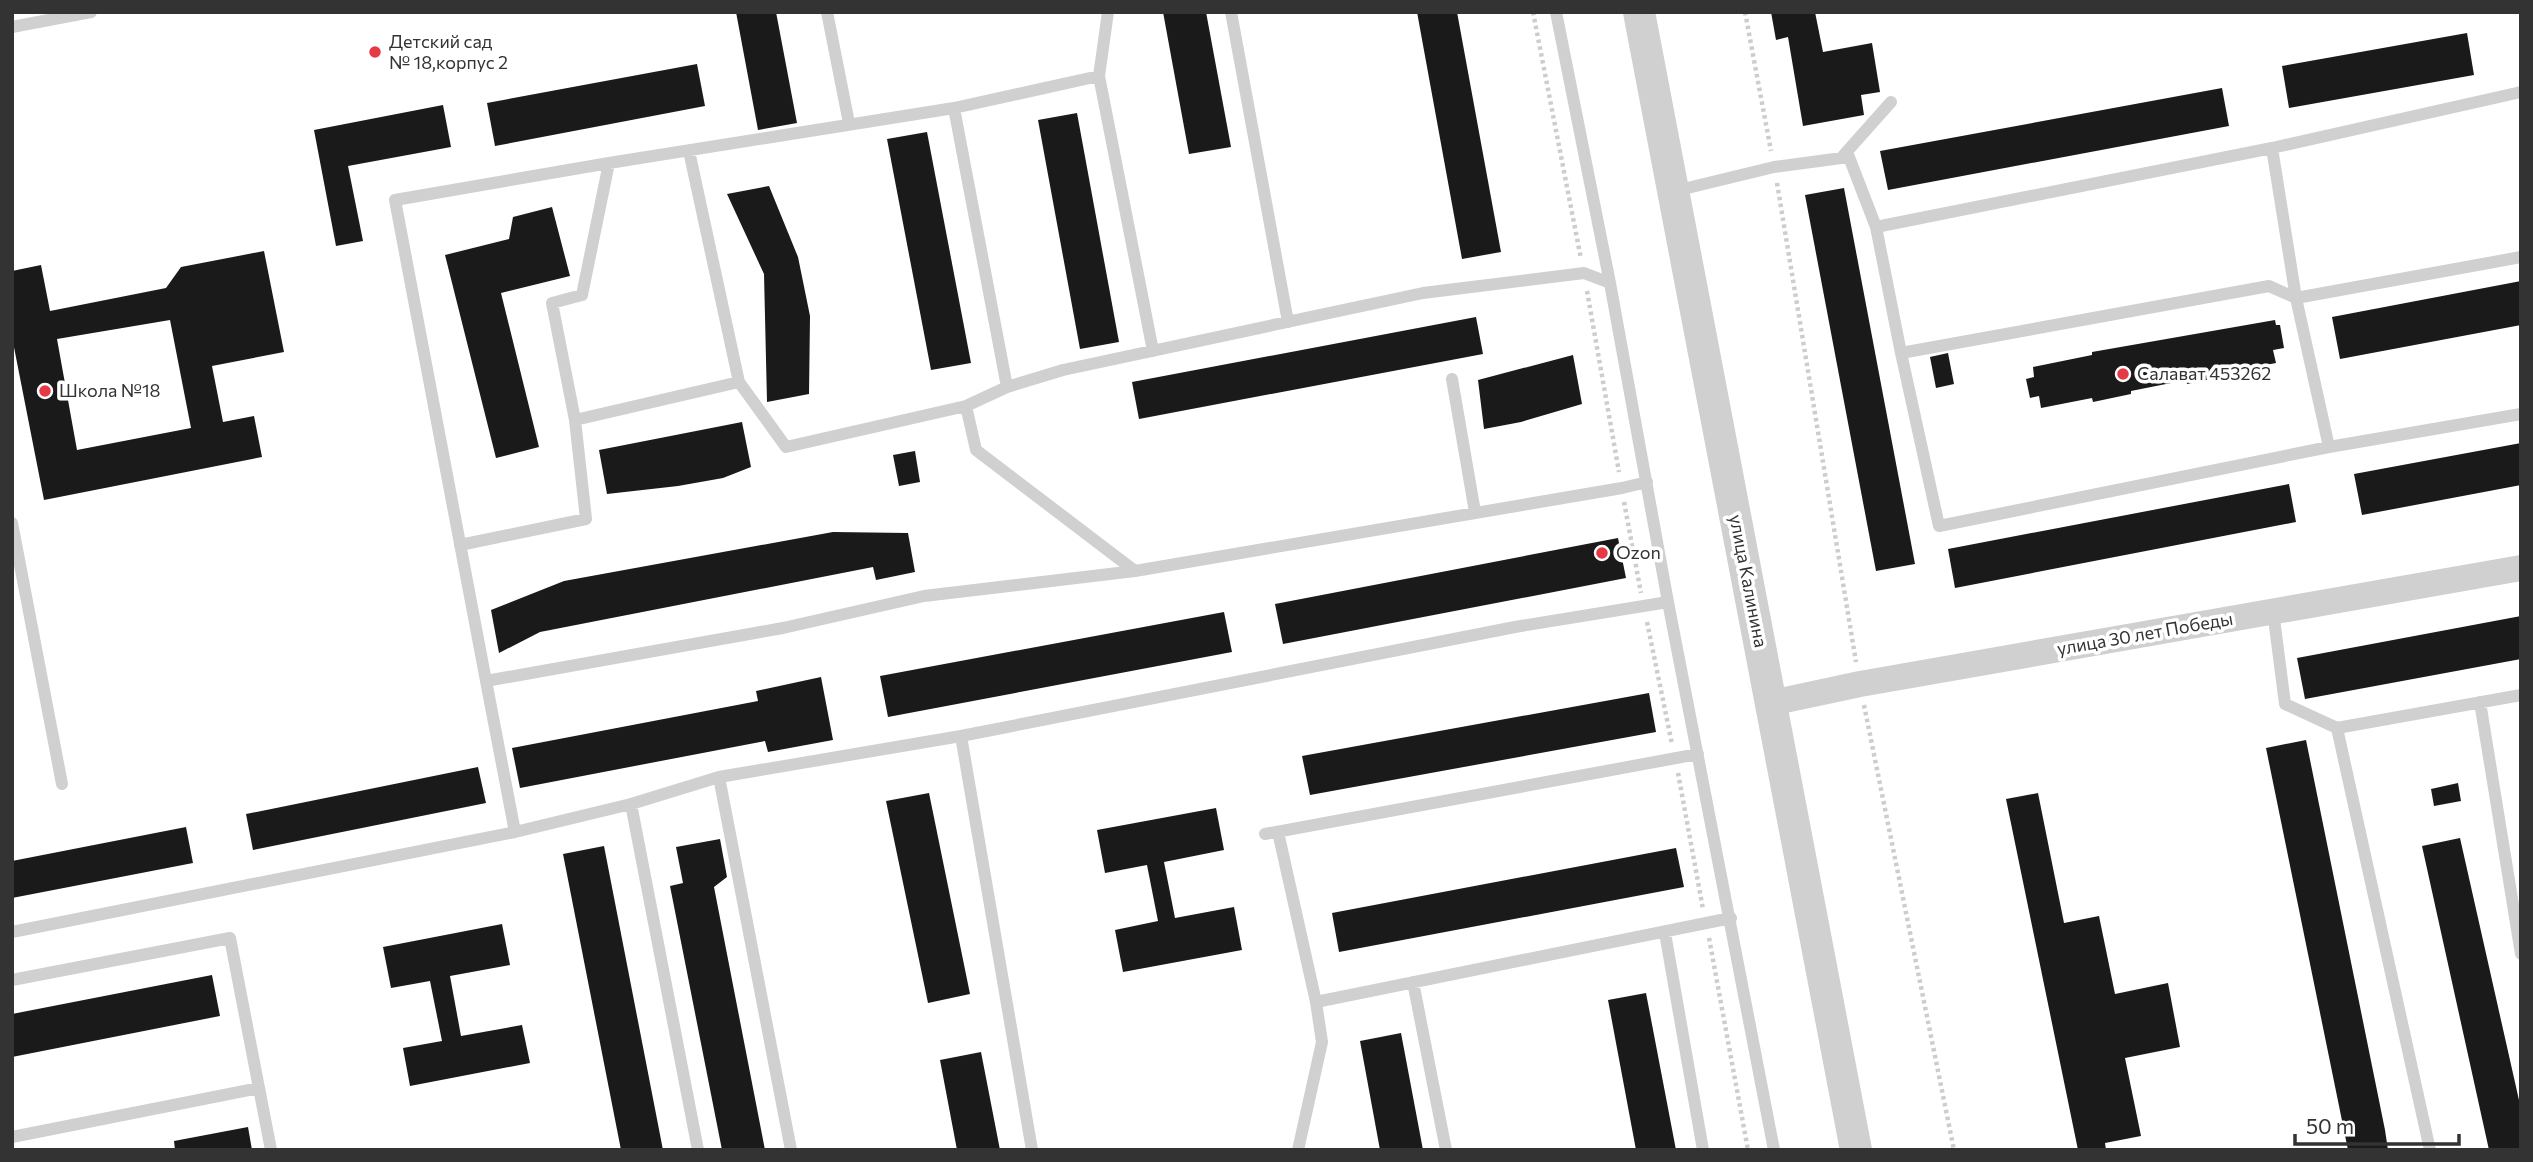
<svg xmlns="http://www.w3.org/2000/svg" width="2533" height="1162" viewBox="0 0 2533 1162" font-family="Commissioner,sans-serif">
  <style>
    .building { fill: #1a1a1a; fill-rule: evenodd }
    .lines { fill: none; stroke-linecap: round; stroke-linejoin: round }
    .path { stroke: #cdcdcd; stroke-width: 4.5; stroke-dasharray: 3.5 3.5; stroke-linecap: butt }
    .service { stroke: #d0d0d0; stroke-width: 12 }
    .minor { stroke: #d0d0d0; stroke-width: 26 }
    .tertiary { stroke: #d0d0d0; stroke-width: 32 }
    .poi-dot { fill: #e63946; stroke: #fff; stroke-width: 2.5 }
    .labels { text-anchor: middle; stroke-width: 7; stroke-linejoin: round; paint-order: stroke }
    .poi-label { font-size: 18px; fill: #333; stroke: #fff; text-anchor: start }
    .street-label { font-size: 18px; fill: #333; stroke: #fff }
  </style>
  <rect width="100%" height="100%" fill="#fff"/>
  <path class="building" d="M736 12H776L797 123 758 130Z
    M1163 12H1206L1231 147 1189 154Z
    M1417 12H1457L1501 252 1462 259Z
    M1771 12H1815L1823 52 1872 43 1880 92 1861 95 1864 115 1803 126 1788 37 1776 40Z
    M2467 33 2474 75 2289 108 2282 66Z
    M697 64 705 106 495 146 487 103Z
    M2222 88 2229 126 1888 190 1880 151Z
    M443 105 451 147 348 166 363 241 336 246 314 130Z
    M1077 113 1119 342 1080 349 1038 120Z
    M927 132 971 363 931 370 887 139Z
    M769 186 798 257 810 316 809 394 767 402 764 274 727 194Z
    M1844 188 1915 564 1876 571 1805 195Z
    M552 207 570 276 501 293 539 447 496 458 445 255 509 239 513 217Z
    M264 251 284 352 212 366 223 422 254 416 262 457 44 500 12 337V271L41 265 50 311 166 288 181 267ZM170 320 191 428 77 450 57 339Z
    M2521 281V325L2340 359 2332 317Z
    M1476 317 1483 354 1139 419 1132 382Z
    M2275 320 2276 325H2280L2284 348 2273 350 2276 363 2225 373 2226 376 2187 384 2186 380 2131 391V394L2093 402 2092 398 2041 408 2039 396 2030 398 2026 379 2034 377 2033 367 2092 355V352Z
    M1948 353 1954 384 1936 388 1930 357Z
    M1573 355 1582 404 1521 422 1484 429 1478 380Z
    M742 422 751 467 723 478 678 486 607 494 599 450Z
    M2521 443V485L2362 515 2354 474Z
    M915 451 920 482 899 486 893 455Z
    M2289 484 2296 522 1955 588 1948 549Z
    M833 532 908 533 915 572 876 580 873 567 540 632 499 653 491 610 564 581Z
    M1618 538 1626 578 1283 644 1275 604Z
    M1224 612 1232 652 888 717 880 676Z
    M2521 616V659L2305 699 2297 658Z
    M821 677 833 740 768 752 765 741 520 788 512 748 758 701 756 691Z
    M1649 693 1656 732 1310 795 1302 756Z
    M2306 740 2385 1130 2388 1150H2348L2266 748Z
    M478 767 486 803 253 850 246 814Z
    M2458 783 2461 801 2434 806 2431 789Z
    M929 793 970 994 928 1003 886 801Z
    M2038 793 2064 923 2099 916 2115 994 2168 983 2180 1047 2125 1058 2141 1136 2105 1143 2106 1150H2078L2006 799Z
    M1216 808 1224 850 1164 862 1175 918 1234 907 1242 950 1123 972 1115 930 1158 921 1147 865 1105 873 1097 830Z
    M186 827 193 863 12 898V861Z
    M2460 838 2521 1109V1150H2489L2422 846Z
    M720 839 727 877 714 887 765 1150H722L670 886 683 883 676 847Z
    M604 846 663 1150H621L563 854Z
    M1676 848 1684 887 1339 952 1332 913Z
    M502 924 510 965 450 976 461 1036 522 1025 530 1063 410 1086 403 1048 442 1041 430 981 391 988 383 947Z
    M212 975 220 1016 12 1057V1014Z
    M1646 993 1676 1150H1636L1608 1000Z
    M1401 1033 1423 1150H1380L1360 1041Z
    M981 1052 1000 1150H957L940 1060Z
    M248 1127 252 1150H175L174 1141Z"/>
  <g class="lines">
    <path class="path" d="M1533 12 1581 259
      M1745 12 1771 151
      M1777 183 1856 662
      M1587 291 1619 472
      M1624 502 1641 593
      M1647 622 1672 744
      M1864 705 1954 1150
      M1678 773 1703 909
      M1709 938 1748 1150"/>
    <path class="service" d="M827 12 849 123
      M1231 12 1288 322
      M1556 12 1610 283 1668 602 1774 1150
      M12 27 91 12
      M1099 76 1153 351
      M2272 148 2296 298 2521 257
      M1842 157 1891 102
      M609 163 582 295 552 303 575 420 739 382 689 151
      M1675 191 1774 167 1849 157 1876 227 2272 148 2521 92
      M1876 227 1901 353 2269 286 2296 298 2329 447
      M1901 353 1939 526 2329 447 2521 414
      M1452 379 1475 512
      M739 382 786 447 966 406 1007 387 954 108
      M1007 387 1063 370 1423 293 1584 273 1610 283
      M966 406 976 450 1135 571
      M12 523 62 784
      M460 545 586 519 575 420
      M2273 611 2285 704 2337 728
      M486 681 395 200 609 163 954 108 1099 76 1108 12
      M2480 702 2521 954
      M961 736 1032 1150
      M719 777 791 1150
      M631 804 698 1150
      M515 832 486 681 783 628 924 596 1135 571 1622 488 1647 482
      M1278 832 1316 1002 1731 918
      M1265 834 1698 754
      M12 932 515 832 631 804 719 777 961 736 1515 627 1668 602
      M1665 933 1703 1150
      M12 980 230 938 271 1150
      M1413 982 1446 1150
      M12 1137 259 1088
      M1298 1150 1322 1042 1316 1002
      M2430 1150 2337 728 2521 695"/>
    <path class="minor" d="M1771 703 1860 684 2521 568"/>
    <path class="tertiary" d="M1639 12 1856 1150"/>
  </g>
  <g class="poi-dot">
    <circle cx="375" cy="52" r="7"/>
    <circle cx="2123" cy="374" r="7"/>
    <circle cx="45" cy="391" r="7"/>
    <circle cx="1602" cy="553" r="7"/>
  </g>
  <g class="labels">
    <g class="poi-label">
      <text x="389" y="48">Детский сад<tspan x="389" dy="21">№ 18,корпус 2</tspan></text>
      <text x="2137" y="380">Салават 453262</text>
      <text x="59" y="397">Школа №18</text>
      <text x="1616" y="559">Ozon</text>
    </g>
    <g class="street-label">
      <text transform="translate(1748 581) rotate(79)" y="6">улица Калинина</text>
      <text transform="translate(2145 634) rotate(-10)" y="6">улица 30 лет Победы</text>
    </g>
  </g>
  <rect width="2533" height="1162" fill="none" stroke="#333333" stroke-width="28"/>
  <path d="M2295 1134v10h164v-10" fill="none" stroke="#333333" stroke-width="3.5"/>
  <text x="2306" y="1134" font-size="21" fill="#333333" stroke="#ffffff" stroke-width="5" paint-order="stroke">50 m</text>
</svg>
